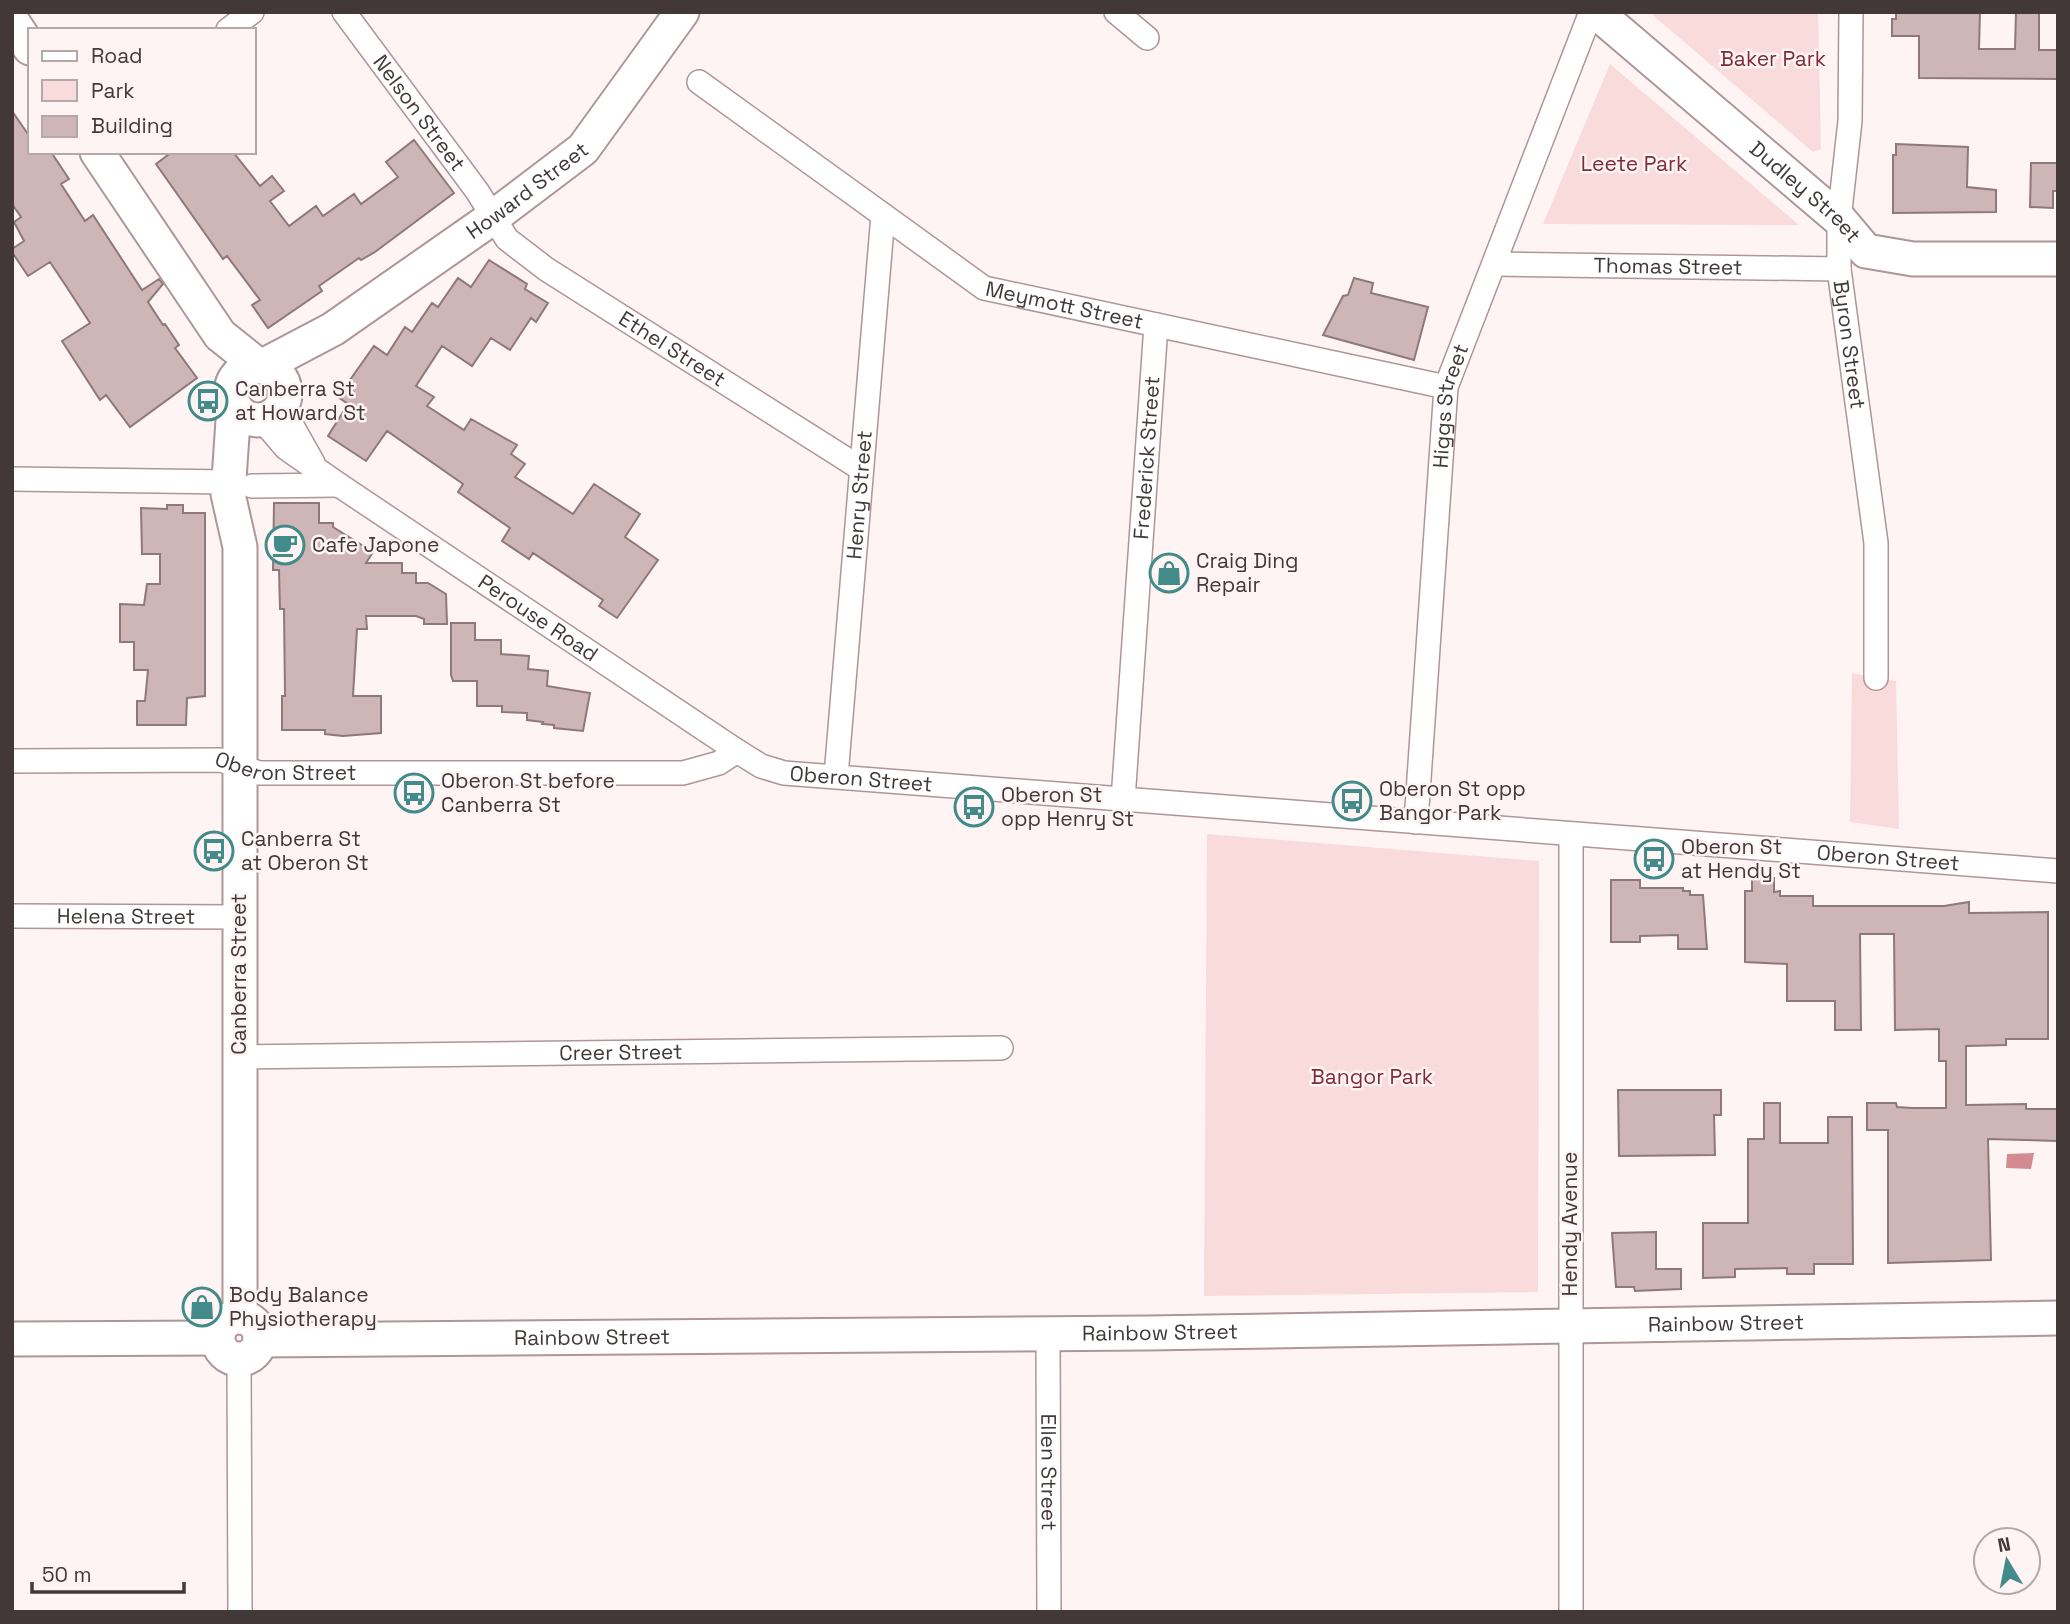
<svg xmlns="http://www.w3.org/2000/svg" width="2070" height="1624" viewBox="0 0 2070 1624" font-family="'Space Grotesk',sans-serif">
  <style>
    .green { fill: #f9dbdc }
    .water { fill: #d38a90 }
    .building { fill: #ceb6b7; stroke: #8f7879; stroke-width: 2 }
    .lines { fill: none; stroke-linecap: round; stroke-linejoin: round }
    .street-casing { stroke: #ae9697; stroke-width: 26 }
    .secondary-casing { stroke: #ae9697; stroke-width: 37 }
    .street { stroke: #fff; stroke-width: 23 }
    .secondary { stroke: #fff; stroke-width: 33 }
    .labels { text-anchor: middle; stroke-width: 5; stroke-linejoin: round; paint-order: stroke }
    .park-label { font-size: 21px; fill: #812a37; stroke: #fef4f4 }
    .street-label { font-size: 21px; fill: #423838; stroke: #fef4f4 }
    .poi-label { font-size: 21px; fill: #423838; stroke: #fef4f4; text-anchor: start }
  </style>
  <rect width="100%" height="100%" fill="#fef4f4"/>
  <path class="green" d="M1649 12H1818L1821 149 1813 152Z
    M1610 64 1799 225 1543 224Z
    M1852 673 1896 681 1899 829 1850 822Z
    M1207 834 1539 861 1538 1292 1204 1296Z"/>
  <path class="water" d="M2034 1153 2031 1169 2006 1168 2007 1154Z"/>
  <path class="building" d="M1896 12H1980L1979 49H2015L2016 12H2039V50H2058V79L1919 78V36H1892V19H1896Z
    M12 111 30 137V152H51L69 179 61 184 85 221 93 215 142 290 159 279 163 284 148 302 163 325 165 324 179 345 175 348 197 378 130 427 106 395 100 400 62 341 90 323 66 286 50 262 28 276 12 252V249L24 241 14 222 21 217 12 204Z
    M414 140 454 193 375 252 361 260 359 258 319 286 322 291 268 328 252 305 260 300 227 256 223 259 156 164 172 152H233L260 186 272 176 284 191 270 201 289 226 316 206 323 216 354 194 361 204 398 177 386 162Z
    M1896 144 1968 147 1967 187 1996 190V212L1893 213V155H1896Z
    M2031 163H2058V191H2053V208L2030 207Z
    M489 260 527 284 525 289 548 303 536 322 531 318 510 350 491 338 472 366 442 346 416 386 434 397 427 406 464 430 471 419 517 445 511 454 525 464 515 477 573 514 594 484 640 514 625 537 658 560 617 618 599 606 603 600 533 553 529 559 502 541 510 528 458 492 463 484 387 431 366 461 328 436 348 404 338 397 374 346 387 355 405 327 412 332 432 303 438 307 458 278 471 287Z
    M1354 278 1373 283 1371 293 1428 307 1414 360 1323 335 1343 296 1348 295Z
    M274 503H319V523H333V527L373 552 366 563H402V573H416V583H428L446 594 447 624H424V619L416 616H366L367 629H357L353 696H381V733L343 736 325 734V730H282V696H285L284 609H280L279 570H273Z
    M167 505H183V513H205V696L187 698 186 725H137V701H145L148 670H134V642H120V604L144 605 147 584H160V554H142L141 508 167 509Z
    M451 623H475V640H501V654L529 656 528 669 548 671 547 686 590 693 583 731 554 728V725L542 724 543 722 527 720V713L502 712V706H477V681H453L451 675Z
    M1752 878H1774V892L1780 891V896H1813V906H1944L1969 902V913L2048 912V1039H2006V1045L1966 1046V1105L2026 1104V1109H2058V1141L1988 1139 1991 1260 1888 1263V1130H1867V1103H1896L1897 1107 1912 1108H1946V1061H1939V1029L1895 1030 1894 934H1860L1861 1030H1835V1001H1787V964L1745 962V891H1752Z
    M1611 880H1640V888H1683V891H1690V895H1703L1707 949H1678V935L1640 936V942H1611Z
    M1618 1090H1721V1115H1714L1715 1155 1619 1156Z
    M1764 1103H1780V1143H1828V1117H1852L1853 1264H1814V1274H1787V1268L1735 1269V1277L1703 1278V1223H1748V1139H1764Z
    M1656 1232V1269H1681V1289L1635 1291 1634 1287H1616L1612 1233Z"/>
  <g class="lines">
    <defs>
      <g id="street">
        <path id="s1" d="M344 12 477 191 507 239 546 269 860 468"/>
        <path d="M1116 12 1147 38"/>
        <path id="s2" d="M1851 12 1850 121 1839 219V269L1876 543V678"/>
        <path d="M228 30 252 12"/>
        <path id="s3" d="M699 82 984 288 1446 387"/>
        <path id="s4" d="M1496 264 1839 269"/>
        <path d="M285 398 291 424 313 463"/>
        <path id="s5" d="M262 420 286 448 339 485 737 751 761 766 784 773 2058 871"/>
        <path d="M12 479 229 482"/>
        <path d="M252 486 339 485"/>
        <path id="s6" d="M12 761 221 760 259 773H683L719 763 737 751"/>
        <path id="s7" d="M836 776 883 215"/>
        <path id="s8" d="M1123 800 1156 325"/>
        <path id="s9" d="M1416 822 1446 387 1591 12"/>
        <path d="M1571 836V1612"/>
        <path id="s10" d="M12 916 239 917"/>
        <path id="s11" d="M239 1057 1001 1048"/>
        <path id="s12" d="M1048 1334 1049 1612"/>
        <path d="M239 1359 240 1612"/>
      </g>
      <g id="secondary">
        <path id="s13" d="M1596 12 1839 219 1866 251 1913 259H2058"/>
        <path d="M12 21 30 48"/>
        <path d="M97 152 220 335 259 366"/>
        <circle cx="258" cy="393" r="27"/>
        <path id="s14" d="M261 367 333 329 492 218 583 149 682 12"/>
        <path d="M234 406 228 494 240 547V1317"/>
        <circle cx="239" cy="1338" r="21"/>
        <path d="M12 1339 217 1338"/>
        <path id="s15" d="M260 1340 1148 1333 2058 1318"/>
      </g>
    </defs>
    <use href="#street" class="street-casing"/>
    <use href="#secondary" class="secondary-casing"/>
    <use href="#street" class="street"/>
    <use href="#secondary" class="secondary"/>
  </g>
  <defs>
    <symbol id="bus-ring" viewBox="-11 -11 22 22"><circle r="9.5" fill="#fef4f4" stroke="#438b8b" stroke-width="1.5"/><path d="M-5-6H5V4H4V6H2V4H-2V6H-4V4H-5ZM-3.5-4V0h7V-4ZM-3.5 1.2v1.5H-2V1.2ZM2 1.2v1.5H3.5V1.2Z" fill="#438b8b"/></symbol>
    <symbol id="cafe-ring" viewBox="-11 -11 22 22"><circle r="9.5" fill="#fef4f4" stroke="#438b8b" stroke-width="1.5"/><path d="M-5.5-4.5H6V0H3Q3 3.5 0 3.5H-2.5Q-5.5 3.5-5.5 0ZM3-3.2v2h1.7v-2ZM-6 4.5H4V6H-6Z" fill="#438b8b"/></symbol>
    <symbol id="shop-ring" viewBox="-11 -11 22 22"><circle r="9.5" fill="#fef4f4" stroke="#438b8b" stroke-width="1.5"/><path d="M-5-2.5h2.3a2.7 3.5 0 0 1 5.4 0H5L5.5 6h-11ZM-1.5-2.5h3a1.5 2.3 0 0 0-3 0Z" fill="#438b8b"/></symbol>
  </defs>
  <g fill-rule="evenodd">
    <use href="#bus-ring" x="186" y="379" width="44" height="44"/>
    <use href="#cafe-ring" x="263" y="523" width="44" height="44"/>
    <use href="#shop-ring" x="1147" y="551" width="44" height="44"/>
    <use href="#bus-ring" x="392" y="771" width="44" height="44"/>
    <use href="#bus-ring" x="1330" y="779" width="44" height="44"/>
    <use href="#bus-ring" x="952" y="785" width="44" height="44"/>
    <use href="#bus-ring" x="192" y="829" width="44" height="44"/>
    <use href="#bus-ring" x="1632" y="837" width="44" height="44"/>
    <use href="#shop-ring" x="180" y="1285" width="44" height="44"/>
  </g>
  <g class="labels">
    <g class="park-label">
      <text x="1773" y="66">Baker Park</text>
      <text x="1634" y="171">Leete Park</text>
      <text x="1372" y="1084">Bangor Park</text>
    </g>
    <g class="street-label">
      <text dy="7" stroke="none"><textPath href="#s1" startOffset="126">Nelson Street</textPath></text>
      <text dy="7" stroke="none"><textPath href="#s14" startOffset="320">Howard Street</textPath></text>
      <text dy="7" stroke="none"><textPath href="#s13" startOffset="276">Dudley Street</textPath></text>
      <text dy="7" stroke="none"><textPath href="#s4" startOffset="172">Thomas Street</textPath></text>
      <text dy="7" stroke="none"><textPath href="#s3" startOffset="434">Meymott Street</textPath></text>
      <text dy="7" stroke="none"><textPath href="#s2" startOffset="334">Byron Street</textPath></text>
      <text dy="7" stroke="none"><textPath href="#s1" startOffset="478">Ethel Street</textPath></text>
      <text dy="7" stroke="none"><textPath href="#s9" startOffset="418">Higgs Street</textPath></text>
      <text dy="7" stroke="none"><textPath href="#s8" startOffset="343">Frederick Street</textPath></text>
      <text dy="7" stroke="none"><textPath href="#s7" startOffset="282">Henry Street</textPath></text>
      <text dy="7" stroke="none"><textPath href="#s5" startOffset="341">Perouse Road</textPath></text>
      <text dy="7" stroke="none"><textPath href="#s6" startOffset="275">Oberon Street</textPath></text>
      <text dy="7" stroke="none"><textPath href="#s5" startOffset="710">Oberon Street</textPath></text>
      <text dy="7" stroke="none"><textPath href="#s5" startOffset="1740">Oberon Street</textPath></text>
      <text dy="7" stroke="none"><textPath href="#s10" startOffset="114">Helena Street</textPath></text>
      <text transform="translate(239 974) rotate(-90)" y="7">Canberra Street</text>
      <text dy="7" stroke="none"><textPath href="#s11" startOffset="382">Creer Street</textPath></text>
      <text transform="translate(1570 1224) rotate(-90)" y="7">Hendy Avenue</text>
      <text dy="7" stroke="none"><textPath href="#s15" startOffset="1466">Rainbow Street</textPath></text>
      <text dy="7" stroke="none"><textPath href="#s15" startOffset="900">Rainbow Street</textPath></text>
      <text dy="7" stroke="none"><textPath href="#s15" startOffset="332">Rainbow Street</textPath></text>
      <text dy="7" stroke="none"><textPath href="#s12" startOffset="138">Ellen Street</textPath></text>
    </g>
    <g class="poi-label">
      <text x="235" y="396">Canberra St<tspan x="235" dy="24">at Howard St</tspan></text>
      <text x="312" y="552">Cafe Japone</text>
      <text x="1196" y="568">Craig Ding<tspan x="1196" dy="24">Repair</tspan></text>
      <text x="441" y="788">Oberon St before<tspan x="441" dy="24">Canberra St</tspan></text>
      <text x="1379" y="796">Oberon St opp<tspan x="1379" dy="24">Bangor Park</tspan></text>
      <text x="1001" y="802">Oberon St<tspan x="1001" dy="24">opp Henry St</tspan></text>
      <text x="241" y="846">Canberra St<tspan x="241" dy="24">at Oberon St</tspan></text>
      <text x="1681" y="854">Oberon St<tspan x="1681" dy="24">at Hendy St</tspan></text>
      <text x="229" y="1302">Body Balance<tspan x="229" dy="24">Physiotherapy</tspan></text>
    </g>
  </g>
  <rect width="2070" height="1624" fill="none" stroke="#423838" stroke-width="28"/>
  <rect x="28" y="28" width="228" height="126" fill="#fef4f4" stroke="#b3a9a9" stroke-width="2"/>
  <rect x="42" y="51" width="35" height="10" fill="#ffffff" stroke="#b3a9a9" stroke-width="2"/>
  <text x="91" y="63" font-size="21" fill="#423838">Road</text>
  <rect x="42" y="80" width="35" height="21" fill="#f9dbdc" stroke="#b3a9a9" stroke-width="2"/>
  <text x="91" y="98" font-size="21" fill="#423838">Park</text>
  <rect x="42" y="116" width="35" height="21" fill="#ceb6b7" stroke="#b3a9a9" stroke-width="2"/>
  <text x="91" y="133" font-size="21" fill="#423838">Building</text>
  <g transform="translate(2007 1561) rotate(350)"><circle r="33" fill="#fef4f4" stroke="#b3a9a9" stroke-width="2"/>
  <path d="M0-5L12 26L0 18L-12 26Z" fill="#438b8b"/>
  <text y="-10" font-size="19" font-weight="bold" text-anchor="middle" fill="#423838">N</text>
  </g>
  <path d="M32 1582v10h152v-10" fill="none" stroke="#423838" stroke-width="3.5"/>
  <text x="42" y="1582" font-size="21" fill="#423838" stroke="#fef4f4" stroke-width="5" paint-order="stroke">50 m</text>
</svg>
